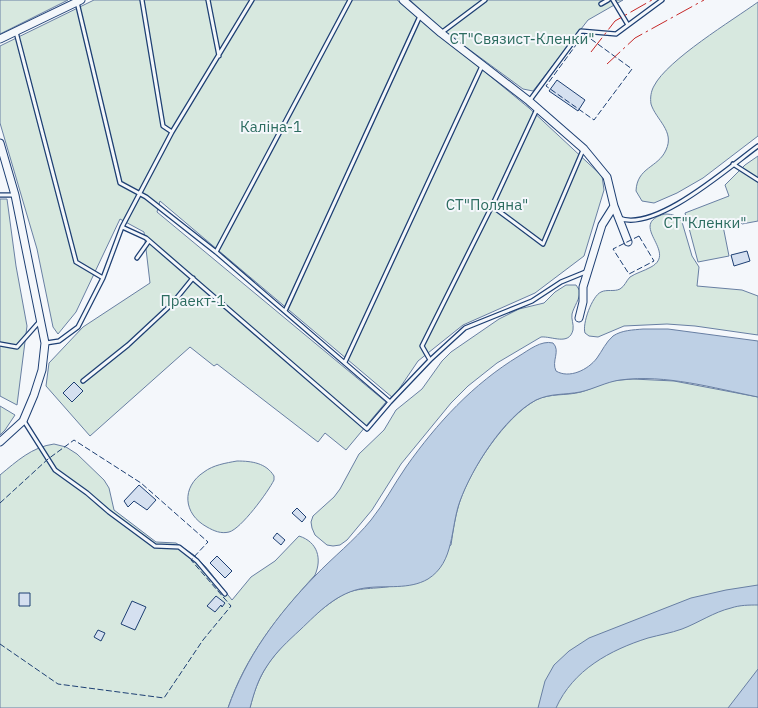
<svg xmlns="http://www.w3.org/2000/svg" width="758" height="708" viewBox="0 0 758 708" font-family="'IBM Plex Sans',sans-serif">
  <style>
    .green { fill: #d7e8df; stroke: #687fa3 }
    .water { fill: #bed0e5; stroke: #687fa3 }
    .building { fill: #d5e0f0; stroke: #1d3f73 }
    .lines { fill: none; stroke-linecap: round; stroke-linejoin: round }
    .service-casing { stroke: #1d3f73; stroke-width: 5.5 }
    .minor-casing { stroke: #1d3f73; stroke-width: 9 }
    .service { stroke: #f4f7fb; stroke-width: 3 }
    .minor { stroke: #f4f7fb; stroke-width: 7 }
    .fence { stroke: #1d3f73; stroke-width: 1; stroke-dasharray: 6 2.5; stroke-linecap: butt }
    .power { stroke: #c62828; stroke-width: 1; stroke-dasharray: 18 4 2.5 4; stroke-linecap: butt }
    .labels { text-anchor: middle; stroke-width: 4; stroke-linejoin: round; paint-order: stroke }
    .park-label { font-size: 15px; fill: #2c6c60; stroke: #f4f7fb }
  </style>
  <rect width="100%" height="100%" fill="#f4f7fb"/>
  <path class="green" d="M0 0H68L0 34Z
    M94 0H397L529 108 602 176 604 190 584 256 535 293 463 325 418 361 393 398 160 201 157 212 386 402 346 450 325 433 318 442 217 364 214 366 190 347 90 436 46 386 49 363 83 327 150 283 144 232 120 219 76 312 58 334 53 327 37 249 0 123V46Z
    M410 0H623L588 20 533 91 523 89 440 28Z
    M758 2V136L703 178 677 193 654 203 642 201 636 191C637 167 658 168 666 150 675 131 656 120 651 104 650 98 651 91 654 86 667 60 733 20 758 2Z
    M758 156V221L742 224 740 222 723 226 729 256 698 262 685 213 729 196 725 185 745 165Z
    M0 199H7L16 266 27 326 17 405 0 396Z
    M665 214C673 214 678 216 682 222L692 256 699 267 697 286 742 290 758 296V335L695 326 667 324 624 326 598 337 589 336 585 333C582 324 592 296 601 292 607 289 614 292 620 289 625 286 626 281 630 277 636 273 644 271 651 267 679 252 626 224 665 214Z
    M566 285H576L580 291C580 299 574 306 572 314 571 319 574 324 573 330 569 346 552 336 541 337L497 363 468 386 451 403 401 464 372 510 347 540 340 545 333 546 327 545 315 535 312 528 311 522 313 516 334 497 340 489 359 454 384 430 396 410 422 389 442 361 451 352 499 319 519 309 544 303 555 292Z
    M633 379 674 381 758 397V708H250C253 694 258 681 265 669 278 646 326 601 349 592 362 587 387 589 394 585 414 574 432 558 451 545 453 531 455 517 459 504 469 471 505 417 536 400 550 393 566 396 581 392 588 390 595 387 602 384 612 380 622 380 633 379Z
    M0 406 15 415 5 430 0 435Z
    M54 444 66 447 77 454 104 480 109 488 114 510 156 542 176 543 194 555 206 567 232 600 251 577 275 561 299 536C318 542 322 559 315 575 278 616 246 655 228 708H0V475C17 461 32 447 54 444Z
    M237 461C252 461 266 463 274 476V480C268 492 241 529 229 532 221 534 214 531 207 527 183 514 181 487 204 472 213 465 226 463 237 461Z"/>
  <path class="water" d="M643 329H668L758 341V397C713 388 666 374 620 380 606 382 594 389 580 392 565 395 551 393 536 400 504 417 472 468 460 501 450 528 455 562 428 579 409 590 386 585 365 588 337 592 319 612 300 630 288 641 276 652 267 666 258 679 254 693 250 708H228C246 657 277 615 315 576 333 557 354 541 371 520 384 504 394 484 406 467 437 423 473 384 519 356 529 350 541 340 553 343 561 351 551 361 556 371 569 379 588 370 597 358 602 351 606 342 613 336 622 330 633 330 643 329Z
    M758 585V605C749 605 740 605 731 608 714 612 698 623 682 629 671 633 659 635 648 638 610 650 573 670 556 708H538L545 681 554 665 569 651 589 638 691 598 726 590Z
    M758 669V708H728Z"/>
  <path class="building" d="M557 80 585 100 578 111 549 91Z
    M747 251 750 261 734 266 731 255Z
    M74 382 83 391 72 402 63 393Z
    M139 485 156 500 147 510 134 501 128 507 124 501Z
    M297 508 306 517 302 522 292 513Z
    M277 533 285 540 281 545 273 538Z
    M217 556 232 571 225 578 210 563Z
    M19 593H30V606H19Z
    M216 596 225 603 222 607 221 605 215 612 207 606Z
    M132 601 146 607 135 630 121 624Z
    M98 630 105 633 101 641 94 637Z"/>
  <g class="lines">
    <defs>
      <path id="service" d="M142 0 163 126 172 132
        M208 0 219 56
        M613 0 628 25
        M77 2 120 183 146 197 216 252 390 402
        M601 4 608 0
        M16 32 76 262 103 278
        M441 33 485 0
        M530 100 581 31 616 34 662 0
        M733 164 758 180
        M0 195H14
        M492 206 543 244 583 150
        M619 218C655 233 729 167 758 146
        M122 227 146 238 367 429 390 402 430 360 465 328 532 301 561 282 588 271
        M216 252 350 0
        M137 258 149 241
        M285 311 420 16
        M46 343 59 341 78 327 103 278 122 227 172 132 252 0
        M0 344 17 347 40 321
        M430 360 422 346 492 206 537 109
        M345 362 482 66
        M83 381 128 345 171 305 193 278
        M24 421 55 470 87 493 109 512 155 546 179 547 197 561 225 594"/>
      <path id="minor" d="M403 0 441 33 529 101 584 149 607 177 614 206 602 225 583 287V302L579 318
        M0 39 81 0
        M0 143 15 195 45 343 42 370 34 395 23 421 0 442
        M614 206 628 242"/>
    </defs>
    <use href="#service" class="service-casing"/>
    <use href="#minor" class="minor-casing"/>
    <use href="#service" class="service"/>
    <use href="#minor" class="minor"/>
    <path class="fence" d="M584 34 632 69 594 120 546 86Z
      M639 236 654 261 629 274 613 249Z
      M0 503 48 459 74 440 141 483 208 542 191 560 231 606 203 640 164 698 58 684 0 644"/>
    <path class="power" d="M591 52 615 21 652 0
      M607 64 635 38 704 0"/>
  </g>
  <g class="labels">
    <g class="park-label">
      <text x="522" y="44">СТ"Связист-Кленки"</text>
      <text x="271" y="132">Каліна-1</text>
      <text x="487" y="210">СТ"Поляна"</text>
      <text x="705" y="228">СТ"Кленки"</text>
      <text x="193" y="306">Праект-1</text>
    </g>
  </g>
</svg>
